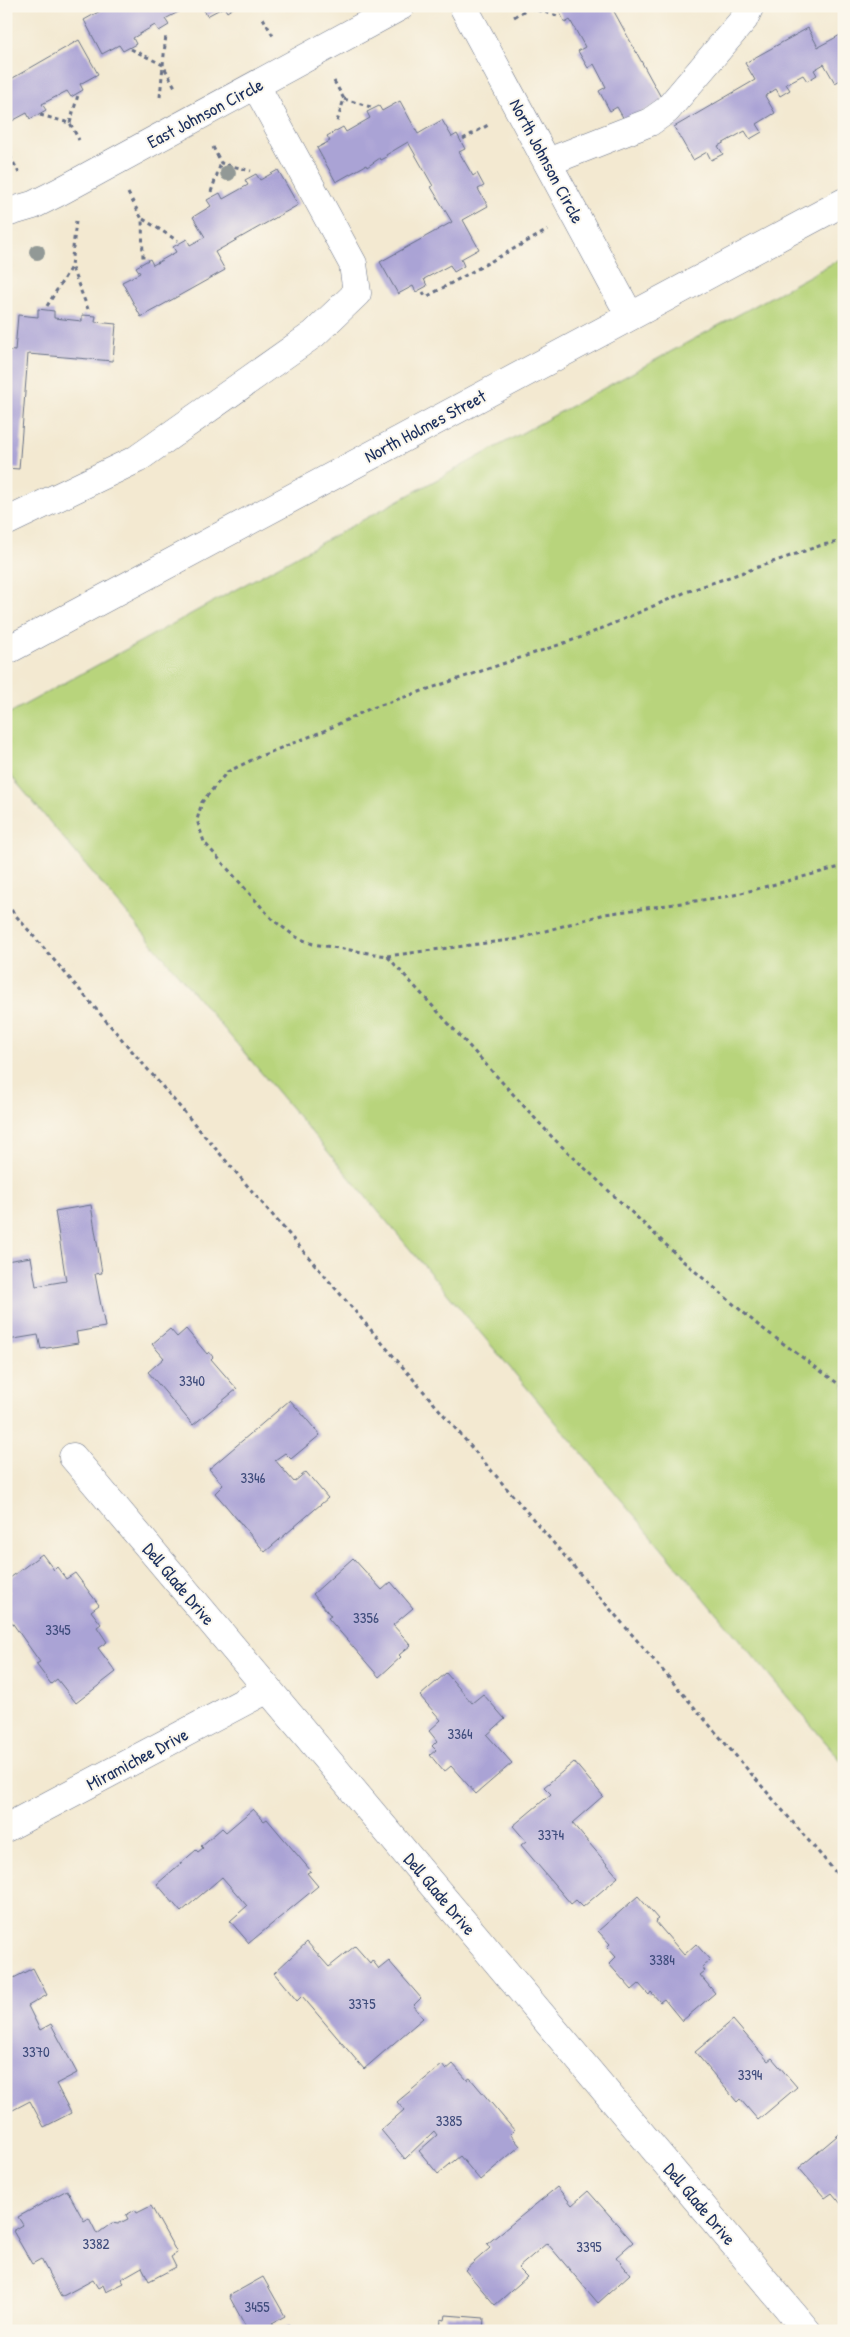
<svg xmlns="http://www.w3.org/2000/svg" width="850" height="2337" font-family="'Patrick Hand',sans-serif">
<rect width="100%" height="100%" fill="#fbf7ec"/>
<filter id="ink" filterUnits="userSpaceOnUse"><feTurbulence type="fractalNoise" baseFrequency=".02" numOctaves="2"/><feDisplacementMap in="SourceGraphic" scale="10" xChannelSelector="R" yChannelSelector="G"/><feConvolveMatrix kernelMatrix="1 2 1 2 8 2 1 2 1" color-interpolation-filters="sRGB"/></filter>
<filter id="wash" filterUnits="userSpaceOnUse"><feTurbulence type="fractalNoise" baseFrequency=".0096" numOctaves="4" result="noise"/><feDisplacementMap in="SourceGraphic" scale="20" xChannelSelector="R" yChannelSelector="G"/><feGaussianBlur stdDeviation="1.12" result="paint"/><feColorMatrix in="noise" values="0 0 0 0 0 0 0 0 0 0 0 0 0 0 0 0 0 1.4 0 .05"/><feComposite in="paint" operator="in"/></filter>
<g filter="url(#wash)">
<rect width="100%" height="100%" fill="#f3e9d1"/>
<path fill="#b8d47b" stroke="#6a826c" d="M844,257V1764L6,770V715Z"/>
<g id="blocks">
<g fill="#aaa3d5">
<path d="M109,6H185L186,8L165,19L169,25L159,31L155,25L133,38L136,44L123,51L119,45L102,54L84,20Z"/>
<path d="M202,6H236L227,12L224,7L207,16Z"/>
<path d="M563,6H611L663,101L625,121L617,107L610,111L599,91L606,87L594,64L588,68L578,51L585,47L570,20L565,23L558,9Z"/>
<path d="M808,28L818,47L844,33V78L835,83L824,64L814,70L817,75L807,81L803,75L786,84L790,90L780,96L776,89L765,96L775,113L757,124L762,132L750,139L745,131L718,146L723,154L711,160L707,152L693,160L674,127L755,80L745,63Z"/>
<path d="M79,40L98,74L80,84L83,90L71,97L67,91L42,104L46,110L30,119L27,113L12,121L6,111V82Z"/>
<path d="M400,101L418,134L442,120L452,137L457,134L465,149L459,152L473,176L477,173L484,186L478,189L488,206L463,220L479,249L461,259L464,266L454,272L450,265L424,279L427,286L416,292L413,286L398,294L380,262L452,222L431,187L433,186L408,142L386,155L387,157L381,160L380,158L367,167L366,165L336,182L317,148L330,141L327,136L343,127L346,132L370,118L367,112L379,106L382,111Z"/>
<path d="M278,170L298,205L215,252L225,270L141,317L122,282L140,273L136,267L150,259L153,265L176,252L173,247L187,239L190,245L205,237L193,217L211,206L207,200L220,193L223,199L248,185L245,180L256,174L260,180Z"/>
<path d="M38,309L54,311V318L82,321V315L96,316L95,322L116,324L113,361L28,354L19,469L6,468V350L15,351L18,315L38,317Z"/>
<path d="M91,1205L102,1273L95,1274L105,1327L76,1332L78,1343L41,1349L38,1335L8,1340L6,1261L31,1257L36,1286L66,1281L55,1211Z"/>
<path d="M170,1329L177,1337L186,1329L207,1354L209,1352L213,1357L211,1359L237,1389L193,1425L148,1372L164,1358L152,1344Z"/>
<path d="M290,1400L320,1435L291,1459L285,1453L275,1460L294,1482L306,1472L328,1498L265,1552L215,1493L223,1485L209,1469Z"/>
<path d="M42,1554L54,1570L57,1567L66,1579L75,1573L99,1605L91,1611L101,1624L97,1627L107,1642L98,1648L116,1672L76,1703L57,1679L51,1684L36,1664L40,1662L6,1614V1595L10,1592L6,1587V1581Z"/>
<path d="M353,1558L382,1590L391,1582L413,1608L393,1625L411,1645L399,1655L401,1657L379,1677L328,1618L331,1616L313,1594Z"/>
<path d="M446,1673L472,1703L483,1694L505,1719L487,1735L512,1763L476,1794L451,1766L444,1772L430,1755L436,1750L432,1746L437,1741L429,1731L441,1720L420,1696Z"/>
<path d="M574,1762L603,1796L572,1823L618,1877L583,1907L576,1900L571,1904L521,1845L526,1841L513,1826L551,1794L544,1787Z"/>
<path d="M253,1809L264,1821L267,1819L311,1871L307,1873L318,1886L249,1943L230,1921L247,1906L222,1877L181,1912L157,1884L196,1850L198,1852L203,1848L201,1846L222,1828L226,1832Z"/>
<path d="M638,1896L658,1919L655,1921L684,1955L696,1944L710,1960L702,1967L705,1971L700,1975L715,1993L682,2021L664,1999L660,2002L651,1992L649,1995L639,1984L632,1990L609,1964L616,1957L607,1947L610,1944L598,1931Z"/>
<path d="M307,1942L329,1967L355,1946L370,1963L372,1960L379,1969L389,1961L421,1998L413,2006L423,2018L364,2069L302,1996L297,2001L274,1973Z"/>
<path d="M33,1968L47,1995L28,2006L40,2030L51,2024L77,2073L56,2084L71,2113L44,2127L30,2101L11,2111L6,2101V1982Z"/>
<path d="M733,2020L768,2061L772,2058L797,2087L758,2120L740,2099L737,2102L695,2052Z"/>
<path d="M453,2064L467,2080L470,2078L514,2130L510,2134L520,2146L480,2180L460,2156L438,2174L419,2151L437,2135L434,2131L405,2159L381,2130L404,2110L397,2102L442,2065L446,2070Z"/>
<path d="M844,2130V2204L842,2205L832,2193L825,2198L799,2168Z"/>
<path d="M557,2187L572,2205L588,2191L633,2242L616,2257L630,2274L598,2303L547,2243L518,2268L527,2277L495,2305L465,2270L490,2248L487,2244Z"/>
<path d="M67,2190L84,2221L89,2218L97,2234L112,2223L118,2224L128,2219L126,2215L135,2210L137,2213L151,2206L177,2253L171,2257L176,2267L149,2281L142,2267L121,2279L124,2283L106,2292L103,2285L98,2288L93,2280L61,2297L41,2259L32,2264L13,2231L23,2225L18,2217Z"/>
<path d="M263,2277L285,2316L272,2323L277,2331H248L229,2296Z"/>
<path d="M446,2315L484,2318L483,2331H440L441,2319L445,2320Z"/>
<path d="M289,2325L293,2331H279Z"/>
</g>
</g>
</g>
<g filter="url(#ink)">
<use href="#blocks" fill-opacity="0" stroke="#677086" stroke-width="1"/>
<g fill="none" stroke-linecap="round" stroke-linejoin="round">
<defs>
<g id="minor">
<path d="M463,6L630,316"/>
<path d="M548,162L650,122L667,110L744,19L750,6"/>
<path d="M6,213L33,205L59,192L401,6"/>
<path d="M6,522L137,459L314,334L357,293L353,264L256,86"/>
<path d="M73,1457L807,2331"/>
<path d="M6,1828L268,1689"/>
</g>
<path id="major" d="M6,651L844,202"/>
</defs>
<use href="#minor" stroke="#677086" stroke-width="29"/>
<use href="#major" stroke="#677086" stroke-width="29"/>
<g stroke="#677086" stroke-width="3" stroke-dasharray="4 4" stroke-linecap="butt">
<path d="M530,8L558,16"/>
<path d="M514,17L530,7"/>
<path d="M263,18L273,36"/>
<path d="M131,49L163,65L176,89"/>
<path d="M334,81L344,99L336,125"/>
<path d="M160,97L166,34"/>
<path d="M344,99L371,107"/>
<path d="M40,115L70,123L79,140"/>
<path d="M70,123L78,95"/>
<path d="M463,139L490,124"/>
<path d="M213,147L221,163L251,171"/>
<path d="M6,149L19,173"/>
<path d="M211,192L221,163"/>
<path d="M128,193L142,219L143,259"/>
<path d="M143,219L178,241"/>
<path d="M76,221L71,266L88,309"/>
<path d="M423,292L426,297L548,230"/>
<path d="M47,306L71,267"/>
<path d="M844,541L822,545L686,592L582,637L369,709L326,730L258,757L227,772L202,802L197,820L204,842L273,920L296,937L313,944L387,956L553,1138L683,1261L758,1325L844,1388"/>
<path d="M6,904L844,1882"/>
<path d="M387,956L517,939L605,914L730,896L844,866"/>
</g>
<use href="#minor" stroke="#fff" stroke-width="28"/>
<use href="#major" stroke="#fff" stroke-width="28"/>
</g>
<g fill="#929996">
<circle cx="228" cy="173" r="8"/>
<circle cx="37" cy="252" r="8"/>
</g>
</g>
<g text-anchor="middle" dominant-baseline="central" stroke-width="4" stroke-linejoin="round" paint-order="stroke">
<g font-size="15" fill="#3f4c7c">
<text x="192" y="1380">3340</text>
<text x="253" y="1477">3346</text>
<text x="366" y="1617">3356</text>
<text x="58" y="1629">3345</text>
<text x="460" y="1733">3364</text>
<text x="551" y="1834">3374</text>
<text x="662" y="1959">3384</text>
<text x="362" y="2003">3375</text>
<text x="36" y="2051">3370</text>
<text x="750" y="2074">3394</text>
<text x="449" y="2120">3385</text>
<text x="96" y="2243">3382</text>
<text x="589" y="2246">3395</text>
<text x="257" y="2306">3455</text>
</g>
<g font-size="18" fill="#1b2f5e" stroke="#fbf7ec">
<text transform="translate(205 113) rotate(-28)">East Johnson Circle</text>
<text transform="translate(547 161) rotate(62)">North Johnson Circle</text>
<text transform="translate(425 426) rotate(-28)">North Holmes Street</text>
<text transform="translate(179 1584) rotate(50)">Dell Glade Drive</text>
<text transform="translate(137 1759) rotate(-28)">Miramichee Drive</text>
<text transform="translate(440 1894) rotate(50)">Dell Glade Drive</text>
<text transform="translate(700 2204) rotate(50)">Dell Glade Drive</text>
</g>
</g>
<rect width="850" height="2337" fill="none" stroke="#fbf7ec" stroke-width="25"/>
</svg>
